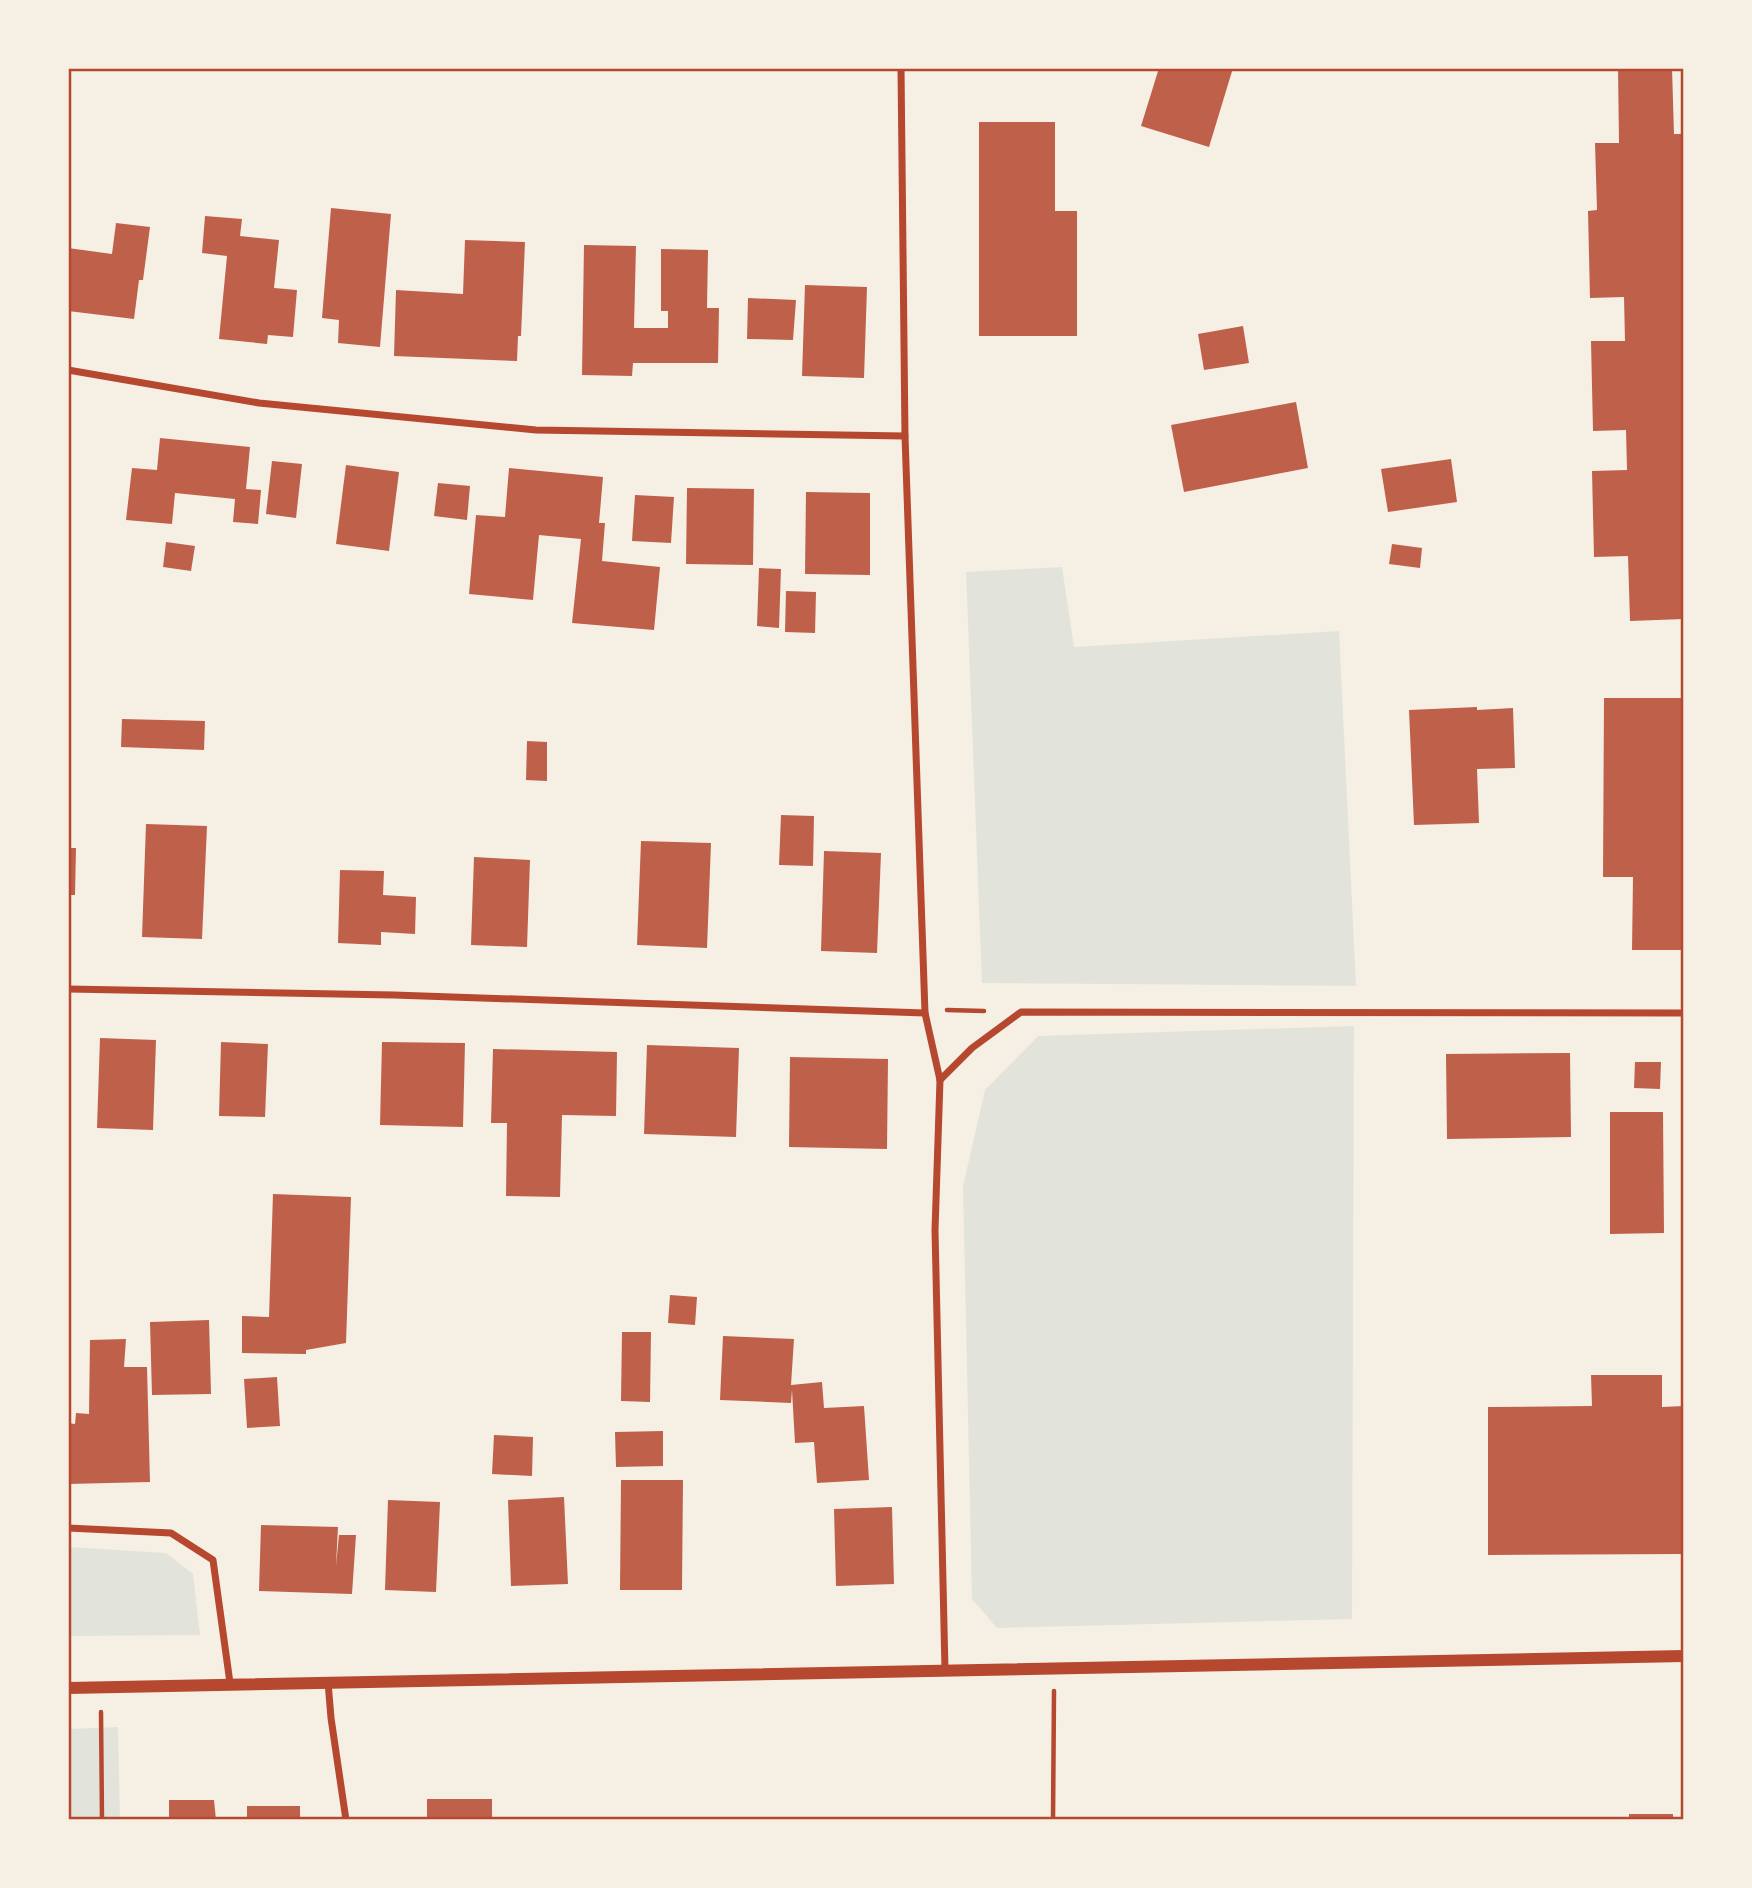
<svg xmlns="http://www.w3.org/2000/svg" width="1752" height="1888" font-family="'PT Sans Narrow',sans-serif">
<rect width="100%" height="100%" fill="#f6efe4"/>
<g fill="#e2e4dc">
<path d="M1062,567L1074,647L1339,631L1356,986L982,983L966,572Z"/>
<path d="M1354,1026L1352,1619L997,1628L972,1599L963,1186L985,1090L1038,1036Z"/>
<path d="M68,1547L166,1553L193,1574L200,1635L68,1636Z"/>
<path d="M118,1727L120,1820H68V1729Z"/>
</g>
<g fill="#bf614a">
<path d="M1159,68H1233L1209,147L1141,126Z"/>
<path d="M1618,68H1672L1674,134H1684V619L1630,621L1628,556L1594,557L1592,471L1627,470L1626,430L1593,431L1591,341H1625L1624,297L1590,298L1588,211L1597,210L1595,143H1619Z"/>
<path d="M979,122H1055V211H1077V336H979Z"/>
<path d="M331,208L391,214L380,347L338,343L339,320L322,318Z"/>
<path d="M205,216L242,219L240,236L279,240L274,288L297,290L293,337L268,335L267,344L219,339L227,256L202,253Z"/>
<path d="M116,223L150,227L143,280H139L134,319L68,311V248L112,254Z"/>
<path d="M465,240L525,242L521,336H518L517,361L394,356L396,290L463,294Z"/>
<path d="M584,245L636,246L634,328H668V311H661V249L708,250L707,308H719L718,363H633L632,376L582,375Z"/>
<path d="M805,285L867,287L864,378L802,376Z"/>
<path d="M748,298L796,300L793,340L747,339Z"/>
<path d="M1243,326L1249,363L1204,370L1198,334Z"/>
<path d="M1296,402L1308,468L1184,492L1171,425Z"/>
<path d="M160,438L250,447L246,489L261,490L258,524L233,522L235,499L175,493L172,524L126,520L132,468L157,470Z"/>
<path d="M1451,459L1457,502L1388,512L1381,469Z"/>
<path d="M272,461L302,464L296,518L266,514Z"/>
<path d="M346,465L399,472L389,551L336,544Z"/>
<path d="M509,468L603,477L599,523H605L602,561L660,567L654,630L572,623L581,539L539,535L533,600L469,594L476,515L505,517Z"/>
<path d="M438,483L470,486L467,520L434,516Z"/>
<path d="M687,488L754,489L753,565L686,564Z"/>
<path d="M806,492L870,493V575L805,574Z"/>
<path d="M635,495L674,497L671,543L632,541Z"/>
<path d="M166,542L195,546L191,571L163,567Z"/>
<path d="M1392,544L1422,548L1420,568L1389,564Z"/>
<path d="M759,568L781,569L779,628L757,626Z"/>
<path d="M786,591L816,592L815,633L785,632Z"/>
<path d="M1604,698H1684V950H1632L1633,877H1603Z"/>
<path d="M1477,707V710L1513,708L1515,768L1477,769L1479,823L1414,825L1409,710Z"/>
<path d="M122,719L205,721L204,750L121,747Z"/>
<path d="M527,741L547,742V781L526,780Z"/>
<path d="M781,815L814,816L813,866L779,865Z"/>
<path d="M146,824L207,826L202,939L142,937Z"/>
<path d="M641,841L711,843L707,948L637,945Z"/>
<path d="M68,848H76L75,895H68Z"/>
<path d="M824,851L881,853L877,953L821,951Z"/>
<path d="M474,857L530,860L527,947L471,945Z"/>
<path d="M340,870L384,871L383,895L416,897L415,934L381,932V945L338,943Z"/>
<path d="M100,1038L156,1040L153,1130L97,1128Z"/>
<path d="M221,1042L268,1044L265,1117L219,1116Z"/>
<path d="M382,1042L465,1043L463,1127L380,1125Z"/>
<path d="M647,1045L739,1048L736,1137L644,1134Z"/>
<path d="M493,1049L617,1052L616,1116L562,1115L560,1197L506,1196L507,1123H491Z"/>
<path d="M1570,1053L1571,1137L1447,1139L1446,1054Z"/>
<path d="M790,1057L888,1059L887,1149L789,1147Z"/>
<path d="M1635,1062H1661L1660,1089L1634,1088Z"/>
<path d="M1610,1112H1663L1664,1233L1610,1234Z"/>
<path d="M273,1194L351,1197L346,1343L306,1350V1354L242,1353V1316L269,1317Z"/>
<path d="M670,1295L697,1297L695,1325L668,1323Z"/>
<path d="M209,1320L211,1394L152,1395L150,1322Z"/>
<path d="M622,1332H651L650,1402L621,1401Z"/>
<path d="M723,1336L794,1339L791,1385L822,1382L824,1408L864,1406L869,1480L817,1483L814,1442L795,1443L792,1390L791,1403L720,1400Z"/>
<path d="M126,1339L124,1367H147L150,1482L68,1484V1423L75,1424L76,1413L89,1414L90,1340Z"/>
<path d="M1591,1375H1662V1407L1684,1406V1554L1488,1555V1407L1592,1406Z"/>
<path d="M277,1377L280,1426L247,1428L244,1379Z"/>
<path d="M663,1431V1466L616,1467L615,1432Z"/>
<path d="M494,1435L533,1437L532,1476L492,1474Z"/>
<path d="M621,1480H683L682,1590H620Z"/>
<path d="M564,1497L568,1584L511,1586L508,1500Z"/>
<path d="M388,1500L440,1502L436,1592L385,1590Z"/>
<path d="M892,1507L894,1584L836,1586L834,1509Z"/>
<path d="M261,1525L338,1527L336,1566L339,1535H356L352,1594L259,1591Z"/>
<rect x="427" y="1799" width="65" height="21"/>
<path d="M169,1800H214L216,1820H169Z"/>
<rect x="247" y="1806" width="53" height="14"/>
<rect x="1629" y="1814" width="44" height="6"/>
</g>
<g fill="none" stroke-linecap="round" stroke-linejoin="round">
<g stroke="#b5482f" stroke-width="4.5">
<path d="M947,1010L984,1011"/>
<path d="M101,1712L102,1820"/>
<path d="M1053,1820L1054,1691"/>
</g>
<g stroke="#b5482f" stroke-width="7">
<path d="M901,68L905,436L925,1013L940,1080L935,1230L945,1670"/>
<path d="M68,370L259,403L536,430L905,436"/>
<path d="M68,989L394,995L925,1013"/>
<path d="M940,1080L972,1048L1021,1012L1684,1013"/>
<path d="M68,1528L171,1533L213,1560L230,1683"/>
<path d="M328,1682L331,1718L346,1820"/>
</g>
<path stroke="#b5482f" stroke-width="12" d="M68,1688L1684,1656"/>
</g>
<rect width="1752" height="1888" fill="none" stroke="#f6efe4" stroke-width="140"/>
<rect x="70" y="70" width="1612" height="1748" fill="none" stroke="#b5482f" stroke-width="2.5"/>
</svg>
